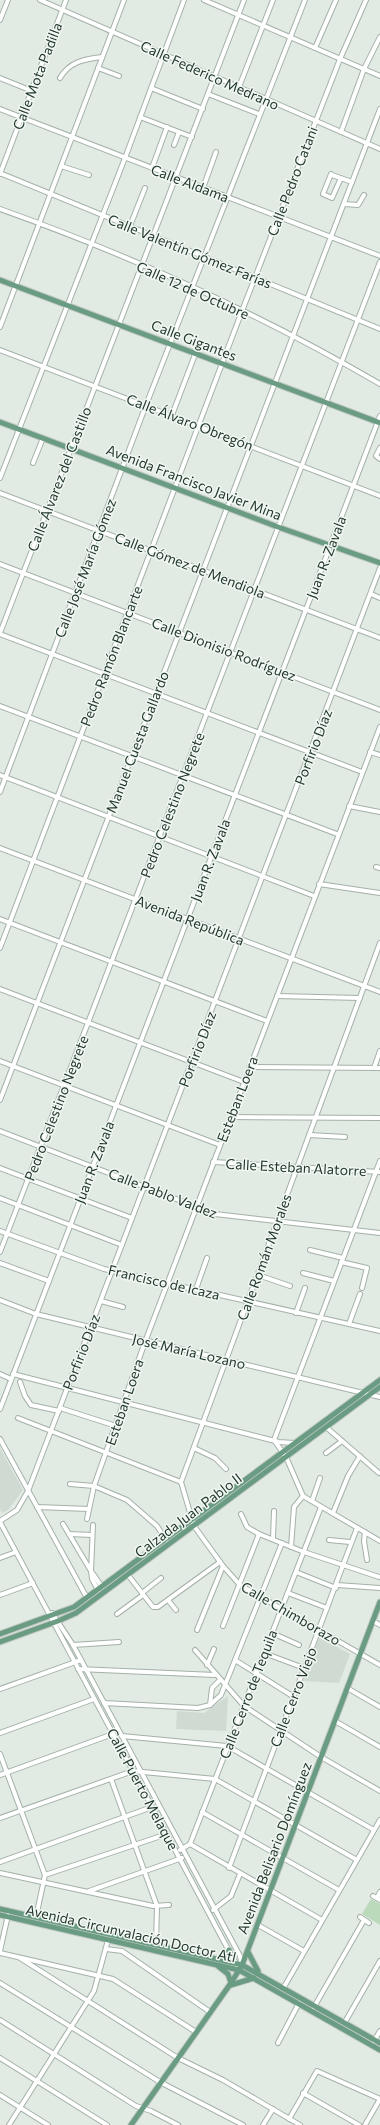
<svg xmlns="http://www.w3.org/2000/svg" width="380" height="2125" font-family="Commissioner,sans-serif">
<rect width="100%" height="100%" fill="#e1eae3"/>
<g fill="#cfdad2">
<path d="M0,1448L23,1490L8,1510L2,1513L0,1509Z"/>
<path d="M319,1638L350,1654L339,1683L303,1681Z"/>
<path d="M228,1696L226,1731L176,1729L177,1711L204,1713Z"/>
</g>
<path fill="#bbdabb" d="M371,1899L380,1904V1925L362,1914Z"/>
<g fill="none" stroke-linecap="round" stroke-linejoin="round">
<defs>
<g id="minor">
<path d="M40,0L380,149"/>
<path d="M204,0L380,76"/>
<path d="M0,20L8,0"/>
<path d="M315,48L336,0"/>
<path d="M98,68L119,76"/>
<path d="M0,78L32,91"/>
<path d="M60,78C69,62 84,59 102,57"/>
<path d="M239,87L273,0"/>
<path d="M151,88L203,109"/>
<path d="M208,94L259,114"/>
<path d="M0,109L380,256"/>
<path d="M140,117L192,137"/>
<path d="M341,132L364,69L380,37"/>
<path d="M174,145L179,132"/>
<path d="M61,166L89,175"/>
<path d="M152,168L167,127"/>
<path d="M0,173L380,329"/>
<path d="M0,174L66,0"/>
<path d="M341,178L332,198L323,194L331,174L332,175L352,182"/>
<path d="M203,188L216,152"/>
<path d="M344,204L358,205L364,195"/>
<path d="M0,209C129,255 262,315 380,384"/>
<path d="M130,226L145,188"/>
<path d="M0,327L124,0"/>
<path d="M0,350L380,496"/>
<path d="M172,415L196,352"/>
<path d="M380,448L376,456L380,459"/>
<path d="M33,463L43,438"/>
<path d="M0,478L125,158L184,0"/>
<path d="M0,493L380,638"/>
<path d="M0,564L380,710"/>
<path d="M371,594L380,598"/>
<path d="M0,633L244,0"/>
<path d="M0,634L362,772"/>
<path d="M0,706L337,834"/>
<path d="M370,752L380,755"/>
<path d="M0,775L314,896"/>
<path d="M0,792L146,405L305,0"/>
<path d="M349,806L380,812"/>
<path d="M0,848L380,992"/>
<path d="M376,867L380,868"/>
<path d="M319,884L380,893"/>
<path d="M0,919L267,1021"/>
<path d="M0,948L242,311L340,59L366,0"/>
<path d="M0,989L244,1082"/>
<path d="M277,996L360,998"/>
<path d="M0,1061L220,1145"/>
<path d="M249,1067L380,1068"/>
<path d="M374,1068L380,1051"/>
<path d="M0,1100L380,109"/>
<path d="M231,1117L380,1118"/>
<path d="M0,1131L215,1214L380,1233"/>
<path d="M309,1135L345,1137"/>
<path d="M213,1162L380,1172"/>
<path d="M0,1168L132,1218"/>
<path d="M0,1198L122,1245"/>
<path d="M0,1231L104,1269L380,1331"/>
<path d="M310,1250L343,1258"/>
<path d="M0,1252L380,262"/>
<path d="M341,1262L367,1268L362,1288"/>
<path d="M0,1263L49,1281"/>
<path d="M303,1273L334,1281"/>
<path d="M258,1275L290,1286"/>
<path d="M196,1289L207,1258"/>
<path d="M0,1300L36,1314L380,1397"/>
<path d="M101,1301L123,1307"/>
<path d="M296,1313L305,1288"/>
<path d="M349,1324L360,1294"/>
<path d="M0,1374L11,1379"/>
<path d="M13,1374L279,1442L294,1443"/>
<path d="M20,1382L25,1396L31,1405L59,1411"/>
<path d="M60,1408L116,1426"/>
<path d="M0,1409L380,416"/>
<path d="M18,1418L181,1482"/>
<path d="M326,1427L379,1473"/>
<path d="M0,1439L87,1598"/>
<path d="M274,1440L380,1161"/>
<path d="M274,1440L286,1457L303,1496L380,1541"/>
<path d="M194,1448L215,1458L226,1469"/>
<path d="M326,1453L342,1441"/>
<path d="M181,1482L380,943"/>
<path d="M181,1482L194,1526L223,1566L240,1585L380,1665"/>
<path d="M70,1484L94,1486L127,1500L157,1526L166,1540"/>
<path d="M312,1501L320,1478"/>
<path d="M37,1507L89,1509"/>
<path d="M333,1513L348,1476L360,1456"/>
<path d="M241,1514L247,1527L259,1534L304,1552L379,1577"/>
<path d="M87,1519L94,1486L145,1342L380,727"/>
<path d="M0,1521L17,1510L28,1491L380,568"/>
<path d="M0,1522L237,1966"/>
<path d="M63,1524L91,1571L102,1587"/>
<path d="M93,1525L91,1571L92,1579L98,1590"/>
<path d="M365,1532L364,1541L367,1560"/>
<path d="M69,1534L92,1535"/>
<path d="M273,1539L274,1511"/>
<path d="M329,1540L350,1542"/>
<path d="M291,1547L294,1507L303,1496"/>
<path d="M0,1558L16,1552"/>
<path d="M296,1572L336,1588"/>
<path d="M128,1575L153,1607H158L220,1562"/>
<path d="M337,1585L380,1588"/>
<path d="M142,1593L161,1578"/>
<path d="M288,1593L327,1608"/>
<path d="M0,1595L33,1583"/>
<path d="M168,1600L176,1610"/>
<path d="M52,1613L73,1645L240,1956L242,1965"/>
<path d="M117,1614L143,1595"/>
<path d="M373,1621L380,1625"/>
<path d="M223,1626L259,1534"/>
<path d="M197,1630L223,1566"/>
<path d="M272,1633L299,1645"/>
<path d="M73,1645L119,1642"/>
<path d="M195,1650L244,1706L321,1757L380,1791"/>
<path d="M264,1653L304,1668"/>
<path d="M235,1660L294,1697"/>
<path d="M207,1665L214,1649"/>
<path d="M78,1669L215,1675"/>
<path d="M347,1688L380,1707"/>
<path d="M0,1689L81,1660"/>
<path d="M104,1703L198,1708L210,1705L221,1695L282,1543"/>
<path d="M210,1705L212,1688L220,1680"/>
<path d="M335,1721L380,1747"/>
<path d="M0,1733L94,1699"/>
<path d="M122,1736L227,1746L374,1830"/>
<path d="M0,1754L45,1875L36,1917"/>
<path d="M0,1775L113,1734"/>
<path d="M111,1779L157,1906L156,1944"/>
<path d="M202,1812L339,1890"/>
<path d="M0,1818L133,1771L215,1779L357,1860"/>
<path d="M190,1844L322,1920"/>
<path d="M180,1850L190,1844L321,1507"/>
<path d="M0,1862L152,1807"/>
<path d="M229,1868L357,1528"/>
<path d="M0,1873L153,1906L169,1905"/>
<path d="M45,1875L167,1834"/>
<path d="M89,1891L182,1858"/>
<path d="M373,1896L380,1900"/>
<path d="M377,1898L380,1892"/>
<path d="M213,1910L231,1896L240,1874"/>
<path d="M360,1917L369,1923"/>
<path d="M258,1925L304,1951"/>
<path d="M106,1949L122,1951L210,2012"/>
<path d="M0,1951L8,1915"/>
<path d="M0,1953L113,1979L196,2032"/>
<path d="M20,1958L178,2058L223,2080L300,2125"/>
<path d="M0,1983L160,2082L243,2125"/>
<path d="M284,1987L380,1820"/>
<path d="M314,2007L364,1920"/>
<path d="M0,2020L136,2106L151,2111L178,2125"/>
<path d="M345,2022L380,1961"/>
<path d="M374,2041L380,2031"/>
<path d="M278,2043L299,2003"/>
<path d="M0,2058L107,2125"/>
<path d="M303,2093L359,2125"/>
<path d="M0,2095L48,2125"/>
<path d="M289,2119L317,2071L380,2099"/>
<path d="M9,2125L94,1991L108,1940"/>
<path d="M263,2125L273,2109"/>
<path d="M365,2125L380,2099"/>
</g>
<g id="major">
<path d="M0,280L380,423"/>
<path d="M0,422L278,527L380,563"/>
<path d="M0,1634L74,1607L380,1380"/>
<path d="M0,1642L58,1621L76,1613L380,1387"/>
<path d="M0,1909L242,1965L380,2043"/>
<path d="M0,1915L239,1970L380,2050"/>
<path d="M248,1952L258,1971"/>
<path d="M224,1960L229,1950"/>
<path d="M218,1966L228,1974L231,1983"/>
<path d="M231,1985L254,1978"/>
<path d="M131,2125L231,1983L242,1965L380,1602"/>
</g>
</defs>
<use href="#minor" stroke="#a4b1a9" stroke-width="6"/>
<use href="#major" stroke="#c1c8c4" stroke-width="7"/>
<use href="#minor" stroke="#fff" stroke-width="4"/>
<use href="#major" stroke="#699c82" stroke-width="5"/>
</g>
<g text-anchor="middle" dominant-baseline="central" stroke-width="3" stroke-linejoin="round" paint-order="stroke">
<g font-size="14" fill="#23392d" stroke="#f1f7f2">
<text transform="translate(210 75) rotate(24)">Calle Federico Medrano</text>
<text transform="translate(37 76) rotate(-69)">Calle Mota Padilla</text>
<text transform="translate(292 181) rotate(-69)">Calle Pedro Catani</text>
<text transform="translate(190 183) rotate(21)">Calle Aldama</text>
<text transform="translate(190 251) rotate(22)">Calle Valentín Gómez Farías</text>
<text transform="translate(193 290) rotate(24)">Calle 12 de Octubre</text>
<text transform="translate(194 340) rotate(21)">Calle Gigantes</text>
<text transform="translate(190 422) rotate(21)">Calle Álvaro Obregón</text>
<text transform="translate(59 479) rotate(-69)">Calle Álvarez del Castillo</text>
<text transform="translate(194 482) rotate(21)">Avenida Francisco Javier Mina</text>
<text transform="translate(326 557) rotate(-69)">Juan R. Zavala</text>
<text transform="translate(190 565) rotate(21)">Calle Gómez de Mendiola</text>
<text transform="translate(85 568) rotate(-69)">Calle José María Gómez</text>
<text transform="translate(224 649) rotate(21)">Calle Dionisio Rodríguez</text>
<text transform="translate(111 656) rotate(-69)">Pedro Ramón Blancarte</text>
<text transform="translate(137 742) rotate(-69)">Manuel Cuesta Gallardo</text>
<text transform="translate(313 747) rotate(-69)">Porfirio Díaz</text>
<text transform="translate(172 805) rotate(-69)">Pedro Celestino Negrete</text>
<text transform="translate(210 860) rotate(-69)">Juan R. Zavala</text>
<text transform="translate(190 920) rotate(21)">Avenida República</text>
<text transform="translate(197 1049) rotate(-69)">Porfirio Díaz</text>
<text transform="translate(237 1099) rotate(-69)">Esteban Loera</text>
<text transform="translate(56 1108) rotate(-69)">Pedro Celestino Negrete</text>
<text transform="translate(94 1162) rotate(-69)">Juan R. Zavala</text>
<text transform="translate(296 1167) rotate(3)">Calle Esteban Alatorre</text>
<text transform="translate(163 1193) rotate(21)">Calle Pablo Valdez</text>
<text transform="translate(264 1257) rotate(-70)">Calle Román Morales</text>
<text transform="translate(164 1282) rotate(13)">Francisco de Icaza</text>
<text transform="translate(189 1351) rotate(13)">José María Lozano</text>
<text transform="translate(81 1352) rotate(-69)">Porfirio Díaz</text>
<text transform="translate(124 1402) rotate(-71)">Esteban Loera</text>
<text transform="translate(188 1515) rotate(-37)">Calzada Juan Pablo II</text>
<text transform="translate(291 1613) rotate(30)">Calle Chimborazo</text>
<text transform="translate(248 1694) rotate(-69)">Calle Cerro de Tequila</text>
<text transform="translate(293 1697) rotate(-69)">Calle Cerro Viejo</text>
<text transform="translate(143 1789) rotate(62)">Calle Puerto Melaque</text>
<text transform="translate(274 1848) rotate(-69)">Avenida Belisario Domínguez</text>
<text transform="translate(131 1933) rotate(13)">Avenida Circunvalación Doctor Atl</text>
</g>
</g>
</svg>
